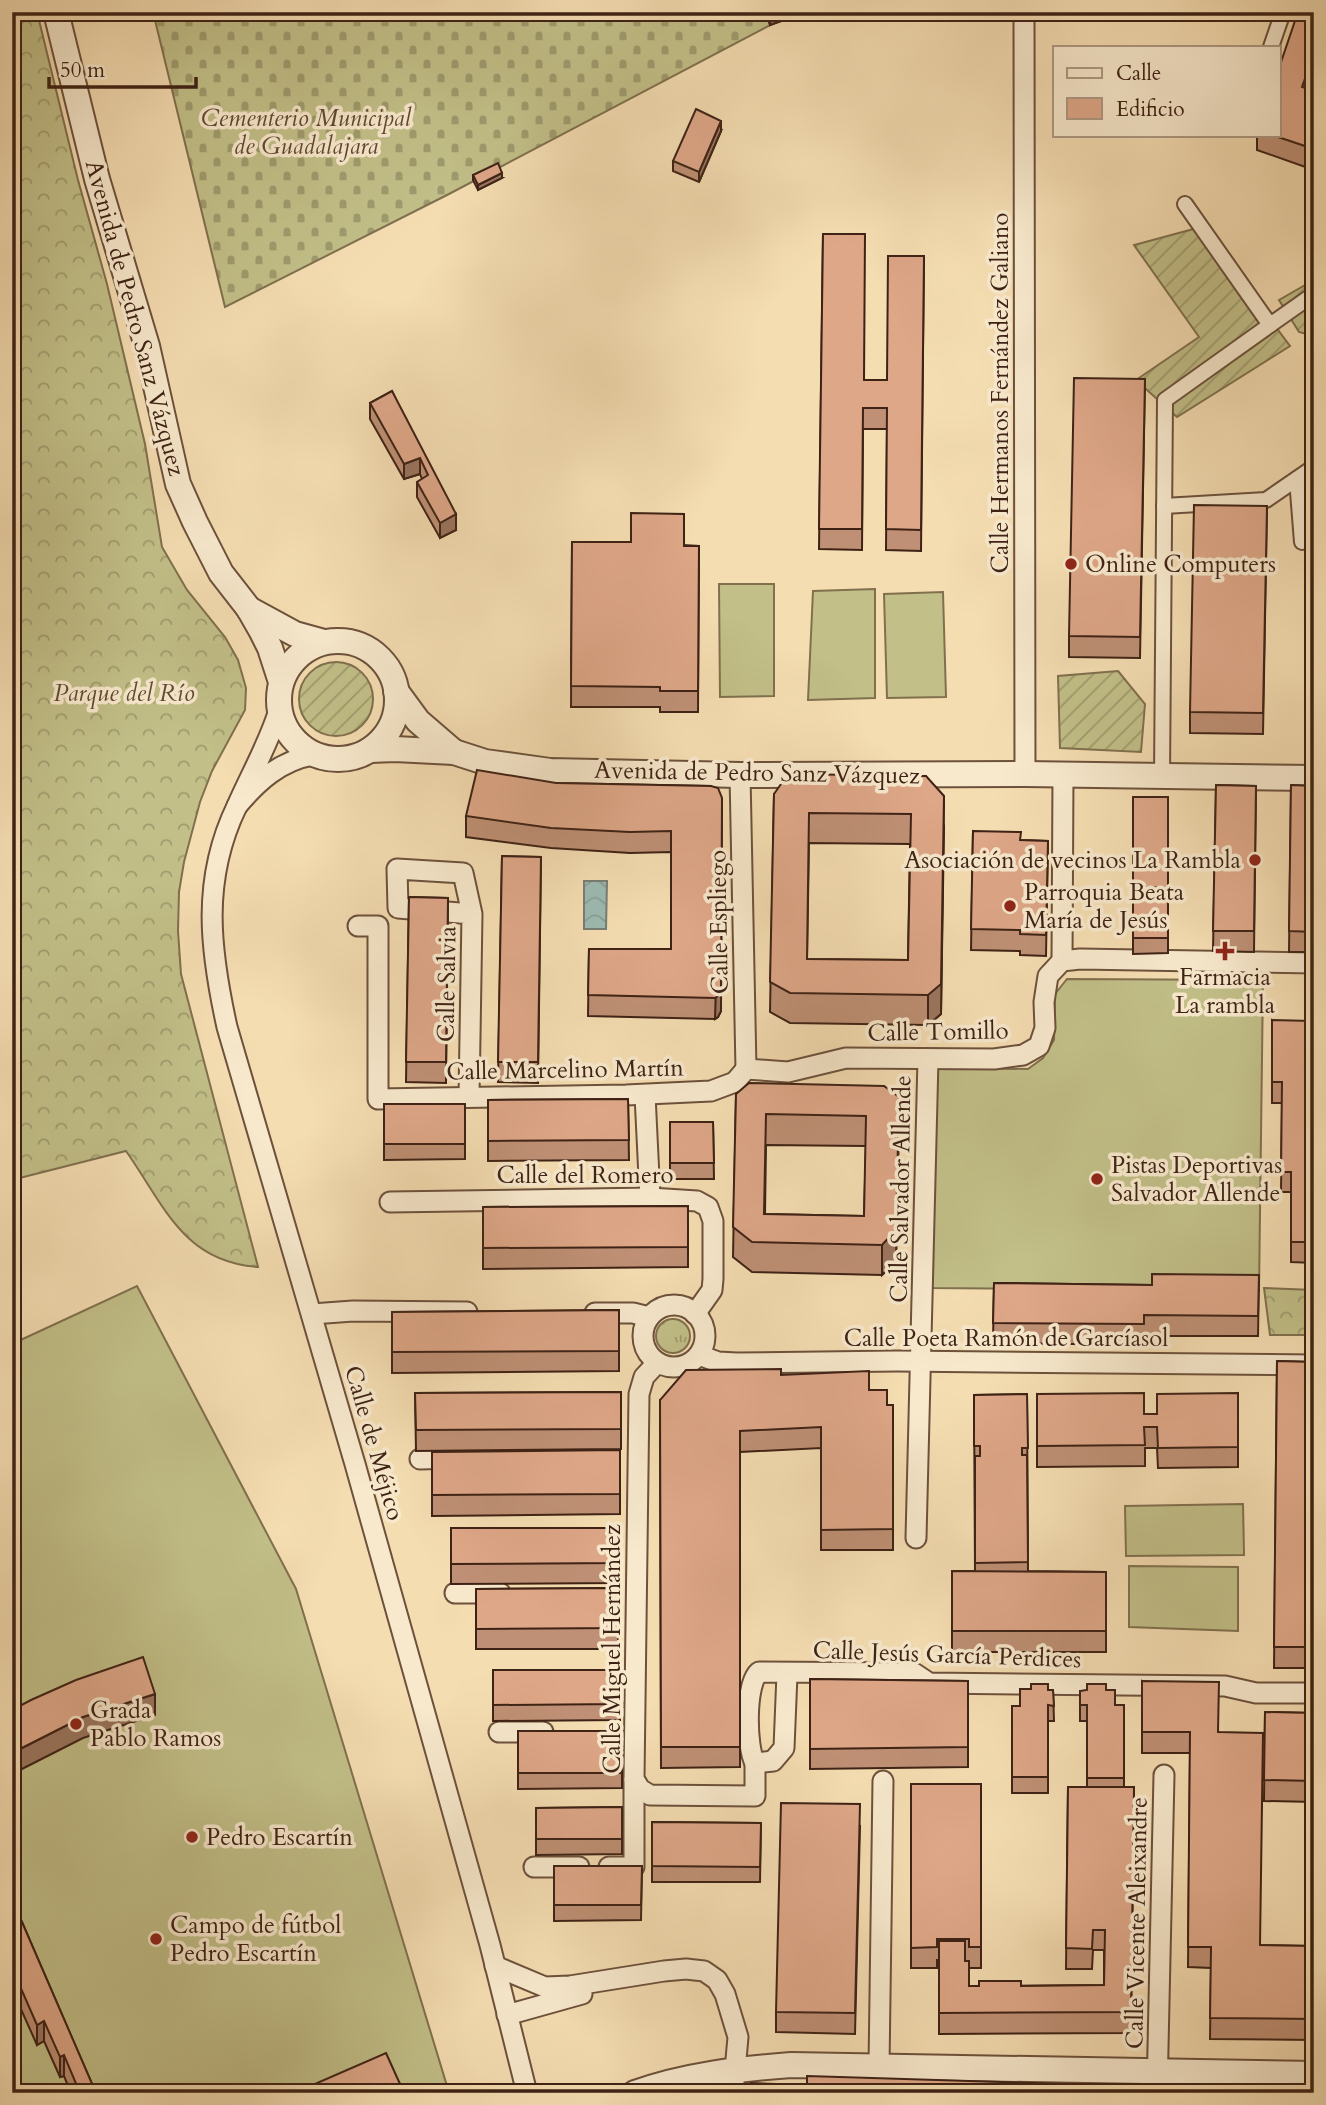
<svg xmlns="http://www.w3.org/2000/svg" width="1326" height="2105" font-family="Cardo,serif">
<defs>
<pattern id="grass-tufts" width="24" height="20" patternUnits="userSpaceOnUse" patternTransform="scale(1.75)"><rect width="24" height="20" fill="#c2bf88"/><path d="M3 7l-1-3M5 7V3M7 7l1-3M15 17l-1-3M17 17v-4M19 17l1-3" fill="none" stroke="#9f9b6e"/></pattern>
<pattern id="forest-crowns" width="20" height="18" patternUnits="userSpaceOnUse" patternTransform="scale(1.75)"><rect width="20" height="18" fill="#c2bf88"/><path d="M2 6a3 3 0 1 1 6 0M12 15a3 3 0 1 1 6 0" fill="none" stroke="#9f9b6e"/></pattern>
<pattern id="cemetery-stones" width="16" height="16" patternUnits="userSpaceOnUse" patternTransform="scale(1.75)"><rect width="16" height="16" fill="#c2bf88"/><path d="M2 7V4a2 2 0 0 1 4 0v3zM10 15v-3a2 2 0 0 1 4 0v3z" fill="#9f9b6e"/></pattern>
<pattern id="garden-furrows" width="10" height="10" patternUnits="userSpaceOnUse" patternTransform="scale(1.75)"><rect width="10" height="10" fill="#c2bf88"/><path d="M-1 1l2-2M0 10L10 0M9 11l2-2" fill="none" stroke="#9f9b6e"/></pattern>
<pattern id="water-waves" width="16" height="10" patternUnits="userSpaceOnUse" patternTransform="scale(1.75)"><rect width="16" height="10" fill="#9dbbb3"/><path d="M0 5q4-4 8 0t8 0" fill="none" stroke="#88a099"/></pattern>
</defs>
<rect width="100%" height="100%" fill="#f5ddb2"/>
<filter id="stains"><feTurbulence type="fractalNoise" baseFrequency=".00286" numOctaves="4"/><feColorMatrix values="0 0 0 0 .2 0 0 0 0 .09 0 0 0 0 .02 0 0 0 .5 -.17"/></filter>
<radialGradient id="worn" r=".72"><stop offset=".6" stop-color="#630" stop-opacity="0"/><stop offset="1" stop-color="#630" stop-opacity=".3"/></radialGradient>
<circle fill="url(#grass-tufts)" stroke="#80704e" stroke-width="2" cx="673" cy="1336" r="17"/>
<g fill="url(#forest-crowns)" stroke="#80704e" stroke-width="2">
<path d="M12,12H37L78,180L107,284L145,444L162,547L187,590L225,637L238,660L246,688L245,710L212,771L200,802L184,862L179,892L178,931L181,974L258,1267C183,1262 164,1205 126,1151L12,1180Z"/>
<path d="M1264,1288L1314,1290V1335H1270Z"/>
</g>
<path fill="url(#cemetery-stones)" stroke="#80704e" stroke-width="2" d="M153,12H795L449,194L225,307Z"/>
<g fill="url(#garden-furrows)" stroke="#80704e" stroke-width="2">
<path d="M1201,227L1290,346L1177,417L1136,380L1199,337L1134,245Z"/>
<path d="M1314,280V336L1299,332L1279,300Z"/>
<circle cx="336" cy="699" r="37"/>
<path d="M1118,671L1145,704L1141,752L1060,748L1058,676Z"/>
</g>
<g fill="#c2bf88" stroke="#80704e" stroke-width="2">
<path d="M719,584H774V696L720,697Z"/>
<path d="M875,589V698L808,700L813,591Z"/>
<path d="M943,592L946,697L887,698L884,594Z"/>
<path d="M1067,979L1263,980L1259,1291L931,1288L934,1068L1028,1069L1043,1058L1054,1040L1055,994Z"/>
<path d="M137,1286L296,1589L447,2086L429,2093H12V1344Z"/>
<path d="M1243,1504L1244,1555L1126,1556L1125,1506Z"/>
<path d="M1129,1566L1238,1567V1631L1129,1627Z"/>
</g>
<path fill="url(#water-waves)" stroke="#777e74" stroke-width="2" d="M584,881H607L606,929H584Z"/>
<g fill="none" stroke-linecap="round" stroke-linejoin="round">
<defs>
<g id="pedestrian">
<path d="M1271,47L1283,12"/>
<path d="M1185,204L1270,325L1314,294"/>
<path d="M1297,479L1302,542"/>
<path d="M1164,506L1266,500L1314,467"/>
<path d="M1162,776L1165,400L1270,325"/>
</g>
<g id="minor">
<path d="M1024,12L1025,774"/>
<path d="M279,710C269,743 251,774 237,806C258,781 280,761 313,755"/>
<path d="M740,775L746,1069"/>
<path d="M237,806C201,880 210,950 227,1027L355,1464L490,1945L527,2093"/>
<path d="M358,926H378V1099L626,1095L711,1091L735,1082L746,1069"/>
<path d="M1062,961L1063,775"/>
<path d="M746,1069L788,1072L846,1058L994,1059L1023,1055L1039,1046L1045,1028L1044,1002L1048,976L1062,961L1080,959L1314,963"/>
<path d="M645,1095L650,1198"/>
<path d="M469,1097L472,914L398,908L397,869L463,873L472,914"/>
<path d="M390,1202L650,1198L697,1201L708,1207L713,1221V1279L712,1290L695,1314"/>
<circle cx="674" cy="1336" r="31"/>
<path d="M595,1313H633L649,1317"/>
<path d="M312,1314L353,1311L467,1312"/>
<path d="M699,1355L718,1362L737,1363L897,1361L1314,1365"/>
<path d="M657,1363L644,1377L639,1394L634,1779L640,1789L650,1795L755,1796V1763"/>
<path d="M420,1459L457,1458"/>
<path d="M916,1538L928,1059"/>
<path d="M455,1593H500"/>
<path d="M787,1674L784,1748L773,1761L755,1763C746,1747 745,1684 759,1672L914,1673L929,1683L1225,1686L1256,1693H1314"/>
<path d="M499,1732H543"/>
<path d="M534,1867H579"/>
<path d="M609,1867H634V1779"/>
<path d="M495,1966L545,1987L570,1986L664,1971L686,1969L704,1971L717,1980L725,1994L738,2037L733,2093"/>
<path d="M507,2015L582,1994"/>
<path d="M879,2067L883,1781"/>
<path d="M1157,2093L1164,1775"/>
</g>
<g id="tertiary">
<path d="M56,12L97,179L147,346L178,484L195,522L221,573L249,609L261,630L270,648L281,682"/>
<path d="M249,609L295,634L324,642"/>
<circle cx="338" cy="700" r="59"/>
<path d="M396,691L418,721L454,752"/>
<path d="M370,750L395,749L454,752L485,762L550,771L740,775L1025,774L1314,778"/>
<path d="M635,2093C685,2075 738,2069 791,2065L1314,2074"/>
</g>
</defs>
<use href="#pedestrian" stroke="#6c513c" stroke-width="18"/>
<use href="#minor" stroke="#6c513c" stroke-width="23"/>
<use href="#tertiary" stroke="#6c513c" stroke-width="28"/>
<use href="#pedestrian" stroke="#f8e9cd" stroke-width="14"/>
<use href="#minor" stroke="#f8e9cd" stroke-width="19"/>
<use href="#tertiary" stroke="#f8e9cd" stroke-width="24"/>
</g>
<g fill="#bf9075" stroke="#3e2215" stroke-width="2" fill-rule="evenodd">
<path d="M767,12H784V20L770,25L767,17Z"/>
<path d="M1314,12V87L1310,85L1309,89L1314,91V170L1257,150V135H1279Z"/>
<path d="M721,131L699,182L673,171V161Z"/>
<path d="M473,175L502,178L478,190L473,180Z"/>
<path d="M823,234L864,380H887L924,256L921,551L886,550L887,429H863L862,550L819,549Z"/>
<path d="M1145,379L1140,658L1069,657V636Z"/>
<path d="M392,391L456,530L440,538L417,497V482L422,479L420,474L404,479L370,419V403Z"/>
<path d="M1267,506L1263,734L1190,733V712Z"/>
<path d="M572,542H631L699,546L698,712H660V707H571Z"/>
<path d="M926,776L944,826L941,1014L928,1025L790,1023L770,1012L774,794ZM809,843L910,844L908,960L807,959Z"/>
<path d="M556,783L711,786L721,1011L718,1017L715,1019L588,1016L589,949H671V852L630,853L551,848L466,837V816Z"/>
<path d="M1216,785L1256,786L1254,952L1213,951Z"/>
<path d="M1291,785L1314,786V952H1289Z"/>
<path d="M1133,797H1168V953L1133,954Z"/>
<path d="M973,831L1021,840L1048,841L1046,956L1020,955V951L971,950Z"/>
<path d="M502,856L541,857L538,1083L498,1082Z"/>
<path d="M409,897L448,898L446,1083L406,1082Z"/>
<path d="M1272,1020L1314,1038V1263L1291,1262V1192H1281L1282,1103H1272Z"/>
<path d="M884,1086L899,1128L896,1261L882,1275L752,1272L733,1257L736,1094ZM766,1145L866,1146L864,1216L765,1214Z"/>
<path d="M628,1099L629,1160L488,1161V1100Z"/>
<path d="M384,1104H465V1159L384,1160Z"/>
<path d="M670,1122H713L714,1179H670Z"/>
<path d="M688,1206V1267L483,1269V1207Z"/>
<path d="M1259,1275L1258,1336H1144V1345L993,1343L994,1283L1152,1285Z"/>
<path d="M619,1310V1371L392,1373V1312Z"/>
<path d="M1277,1361L1314,1362V1668H1274Z"/>
<path d="M781,1375L869,1390L887,1405H893V1550H821V1448L740,1452V1767L661,1768L660,1400Z"/>
<path d="M621,1392V1449L416,1451L415,1393Z"/>
<path d="M1238,1393V1467L1158,1468L1157,1448H1145V1466L1037,1467V1394L1144,1414H1157Z"/>
<path d="M1027,1394L1028,1571L1106,1572V1652H952V1571H975L974,1395Z"/>
<path d="M620,1450V1514L432,1516V1452Z"/>
<path d="M451,1528H619V1583L451,1584Z"/>
<path d="M618,1588V1649H476V1589Z"/>
<path d="M493,1670H619L620,1720L493,1721Z"/>
<path d="M810,1679L968,1681V1767L810,1769Z"/>
<path d="M1142,1681L1219,1732L1260,1945L1314,1946V2040L1210,2039L1211,1968L1188,1967L1190,1753H1142Z"/>
<path d="M1048,1690H1053L1054,1721H1048V1793H1012V1706H1020Z"/>
<path d="M1106,1690L1115,1705H1124V1787H1134L1131,2033L939,2034V1960H937V1968H911V1784H981V1968H969V1986L1104,1985V1950H1093L1092,1969H1066L1068,1787H1087V1721H1080V1691Z"/>
<path d="M1265,1712L1314,1713V1802L1264,1801Z"/>
<path d="M518,1731H622V1788L518,1789Z"/>
<path d="M622,1807V1854L536,1855V1808Z"/>
<path d="M652,1822L761,1823L760,1882H652Z"/>
<path d="M860,1825L855,2034L776,2032V2012Z"/>
<path d="M554,1866H642L641,1920L554,1921Z"/>
<path d="M12,1899L96,2093H71L64,2076L60,2077L44,2041L37,2045L12,1989Z"/>
</g>
<g fill="#9b755f" stroke="#3e2215" stroke-width="2">
<path d="M777,12H784V20L770,25V15Z"/>
<path d="M1310,65V85L1302,107V87Z"/>
<path d="M721,121V131L699,182V172Z"/>
<path d="M502,173V178L478,190V185Z"/>
<path d="M420,458V474L404,479V464Z"/>
<path d="M456,514V530L440,538V523Z"/>
<path d="M944,796L941,1014L928,1025V995Z"/>
<path d="M722,798L721,1011L718,1017L715,1019Z"/>
<path d="M899,1097L896,1261L882,1275V1245Z"/>
<path d="M155,1694V1715L83,1738L12,1774V1753L83,1717Z"/>
<path d="M44,2021V2041L37,2045V2025Z"/>
<path d="M64,2055V2076L60,2077V2057Z"/>
<path d="M400,2084V2093H379Z"/>
</g>
<g fill="#dea788" stroke="#3e2215" stroke-width="2" fill-rule="evenodd">
<path d="M1298,12H1314V66L1310,65L1302,87L1314,91V149L1272,135H1279V68Z"/>
<path d="M696,109L721,121L699,172L673,161Z"/>
<path d="M498,163L502,173L478,185L473,175Z"/>
<path d="M823,234H865L864,380H887L888,256H924L921,530L886,529L887,408H863L862,529H819Z"/>
<path d="M1074,378L1145,379L1140,637L1069,636Z"/>
<path d="M392,391L456,514L440,523L417,482L428,475L420,458L404,464L370,403Z"/>
<path d="M1194,505L1267,506L1263,713L1190,712Z"/>
<path d="M631,513L684,514V546H699L698,691H660V687L571,686L572,542H631Z"/>
<path d="M477,770L556,783L711,786L718,788L722,798L721,990L718,996L715,998L588,995L589,949H671V831L630,832L551,828L466,816Z"/>
<path d="M788,774L926,776L944,796L941,984L928,995L790,993L770,982L774,794ZM809,813L911,814L908,960L807,959Z"/>
<path d="M1216,785L1256,786L1254,931H1213Z"/>
<path d="M1291,785L1314,786V932L1289,931Z"/>
<path d="M1133,797H1168V888L1133,887Z"/>
<path d="M973,831L1021,832L1020,840L1048,841L1046,935L1020,934V930L971,929Z"/>
<path d="M502,856L541,857L538,1062H498Z"/>
<path d="M1133,887L1168,888V938H1133Z"/>
<path d="M409,897L448,898L446,1062H406Z"/>
<path d="M1272,1020L1312,1021L1314,1038V1242H1291V1172H1281L1282,1082H1272Z"/>
<path d="M749,1083L884,1086L899,1097L896,1230L882,1245L752,1242L733,1227L736,1094ZM766,1114L866,1116L864,1216L764,1214Z"/>
<path d="M628,1099L629,1140L488,1141V1100Z"/>
<rect x="384" y="1104" width="81" height="40"/>
<path d="M670,1122H713L714,1163H670Z"/>
<path d="M688,1206V1247L483,1248V1207Z"/>
<path d="M1152,1274L1259,1275L1258,1316L1144,1315V1324L993,1323L994,1283L1152,1285Z"/>
<path d="M619,1310V1351L392,1352V1312Z"/>
<path d="M1277,1361L1314,1362V1647H1274Z"/>
<path d="M781,1369V1375L869,1371V1390H887V1405H893V1529L821,1530V1427L740,1431V1747H661L660,1400L686,1370Z"/>
<path d="M621,1392V1429L416,1430L415,1393Z"/>
<path d="M1144,1393V1414H1157V1394L1238,1393V1447L1158,1448L1157,1427H1144L1145,1445L1037,1446V1394Z"/>
<path d="M1027,1394L1028,1448H1022V1455H1027L1028,1562L975,1563V1456H980V1446H974V1395Z"/>
<path d="M620,1450V1494L432,1495V1452Z"/>
<path d="M451,1528H619V1563L451,1564Z"/>
<path d="M952,1571L1106,1572V1631H952Z"/>
<path d="M618,1588V1628L476,1629V1589Z"/>
<path d="M143,1657L155,1694L83,1717L12,1753V1710L31,1700L76,1680Z"/>
<path d="M493,1670H619L620,1704L493,1705Z"/>
<path d="M810,1679L968,1681V1747L810,1749Z"/>
<path d="M1142,1681L1219,1682L1218,1732L1263,1733L1260,1945L1314,1946V2019L1210,2018L1211,1947H1188L1190,1732H1142Z"/>
<path d="M1031,1684H1048V1690H1053L1054,1706L1048,1705V1777H1012V1706H1020V1689H1031Z"/>
<path d="M1087,1684H1106V1690H1115V1705H1124V1778H1087V1705H1080V1691L1087,1690Z"/>
<path d="M1265,1712L1314,1713V1781L1264,1780Z"/>
<rect x="518" y="1731" width="104" height="42"/>
<path d="M911,1784H981V1947H969V1939H937V1947L911,1948Z"/>
<path d="M1068,1787H1134L1131,2012L939,2013V1941H965V1961H969V1986H979V1981H1021V1986L1104,1985L1105,1930H1093L1092,1949L1066,1948Z"/>
<path d="M781,1803L860,1804L855,2013L776,2012Z"/>
<path d="M622,1807V1839H536V1808Z"/>
<path d="M652,1822L761,1823L760,1867L652,1866Z"/>
<path d="M554,1866H642L641,1905H554Z"/>
<path d="M12,1899L96,2093H80L64,2055L60,2057L44,2021L37,2025L12,1968Z"/>
<path d="M386,2053L400,2084L379,2093H303L301,2090Z"/>
<path d="M807,2076L1127,2086V2093H751V2083L807,2085Z"/>
<path d="M1187,2091L1274,2093H1187Z"/>
</g>
<g fill="#8f2418" stroke="#f8e9cd" stroke-width="2.5">
<circle cx="1071" cy="564" r="7"/>
<circle cx="1255" cy="860" r="7"/>
<circle cx="1010" cy="906" r="7"/>
<path d="M1221.5 940.5h7v7h7v7h-7v7h-7v-7h-7v-7h7z"/>
<circle cx="1097" cy="1179" r="7"/>
<circle cx="76" cy="1724" r="7"/>
<circle cx="192" cy="1837" r="7"/>
<circle cx="156" cy="1939" r="7"/>
</g>
<g text-anchor="middle" dominant-baseline="central" stroke-width="7" stroke-linejoin="round" paint-order="stroke">
<g font-size="24" font-style="italic" fill="#5f4932" stroke="#f8e9cd">
<text x="306" y="118">Cementerio Municipal<tspan x="306" dy="28">de Guadalajara</tspan></text>
<text x="124" y="693">Parque del Río</text>
</g>
<g font-size="24" fill="#3e2215" stroke="#f8e9cd">
<text transform="translate(135 318) rotate(75)">Avenida de Pedro Sanz Vázquez</text>
<text transform="translate(1000 393) rotate(-90)">Calle Hermanos Fernández Galiano</text>
<text transform="translate(757 773) rotate(1)">Avenida de Pedro Sanz Vázquez</text>
<text transform="translate(719 922) rotate(-91)">Calle Espliego</text>
<text transform="translate(447 984) rotate(-89)">Calle Salvia</text>
<text transform="translate(938 1032) rotate(-1)">Calle Tomillo</text>
<text transform="translate(565 1070) rotate(-1)">Calle Marcelino Martín</text>
<text x="585" y="1175">Calle del Romero</text>
<text transform="translate(901 1189) rotate(-89)">Calle Salvador Allende</text>
<text x="1006" y="1338">Calle Poeta Ramón de Garcíasol</text>
<text transform="translate(374 1443) rotate(74)">Calle de Méjico</text>
<text transform="translate(612 1649) rotate(-90)">Calle Miguel Hernández</text>
<text transform="translate(947 1655) rotate(2)">Calle Jesús García Perdices</text>
<text transform="translate(1137 1923) rotate(-89)">Calle Vicente Aleixandre</text>
</g>
<g font-size="24" fill="#3e2215" stroke="#f8e9cd" text-anchor="start">
<text x="1085" y="564">Online Computers</text>
<text x="1241" y="860" text-anchor="end">Asociación de vecinos La Rambla</text>
<text x="1024" y="892">Parroquia Beata<tspan x="1024" dy="28">María de Jesús</tspan></text>
<text x="1225" y="977" text-anchor="middle">Farmacia<tspan x="1225" dy="28">La rambla</tspan></text>
<text x="1111" y="1165">Pistas Deportivas<tspan x="1111" dy="28">Salvador Allende</tspan></text>
<text x="90" y="1710">Grada<tspan x="90" dy="28">Pablo Ramos</tspan></text>
<text x="206" y="1837">Pedro Escartín</text>
<text x="170" y="1925">Campo de fútbol<tspan x="170" dy="28">Pedro Escartín</tspan></text>
</g>
</g>
<rect width="1326" height="2105" fill="none" stroke="#f5ddb2" stroke-width="42"/>
<rect x="14" y="14" width="1298" height="2077" fill="none" stroke="#3e2215" stroke-width="3.5"/>
<rect x="21" y="21" width="1284" height="2063" fill="none" stroke="#3e2215" stroke-width="2"/>
<rect x="1053" y="46" width="228" height="91" fill="#f8e9cd" stroke="#ae9983" stroke-width="2"/>
<rect x="1067" y="68" width="35" height="10" fill="#f8e9cd" stroke="#ae9983" stroke-width="2"/>
<text x="1116" y="80" font-size="21" fill="#3e2215">Calle</text>
<rect x="1067" y="98" width="35" height="21" fill="#dea788" stroke="#ae9983" stroke-width="2"/>
<text x="1116" y="116" font-size="21" fill="#3e2215">Edificio</text>
<path d="M49 77v10h147v-10" fill="none" stroke="#3e2215" stroke-width="3.5"/>
<text x="60" y="77" font-size="21" fill="#3e2215" stroke="#f8e9cd" stroke-width="5" paint-order="stroke">50 m</text>
<rect width="100%" height="100%" filter="url(#stains)"/>
<rect width="100%" height="100%" fill="url(#worn)"/>
</svg>
